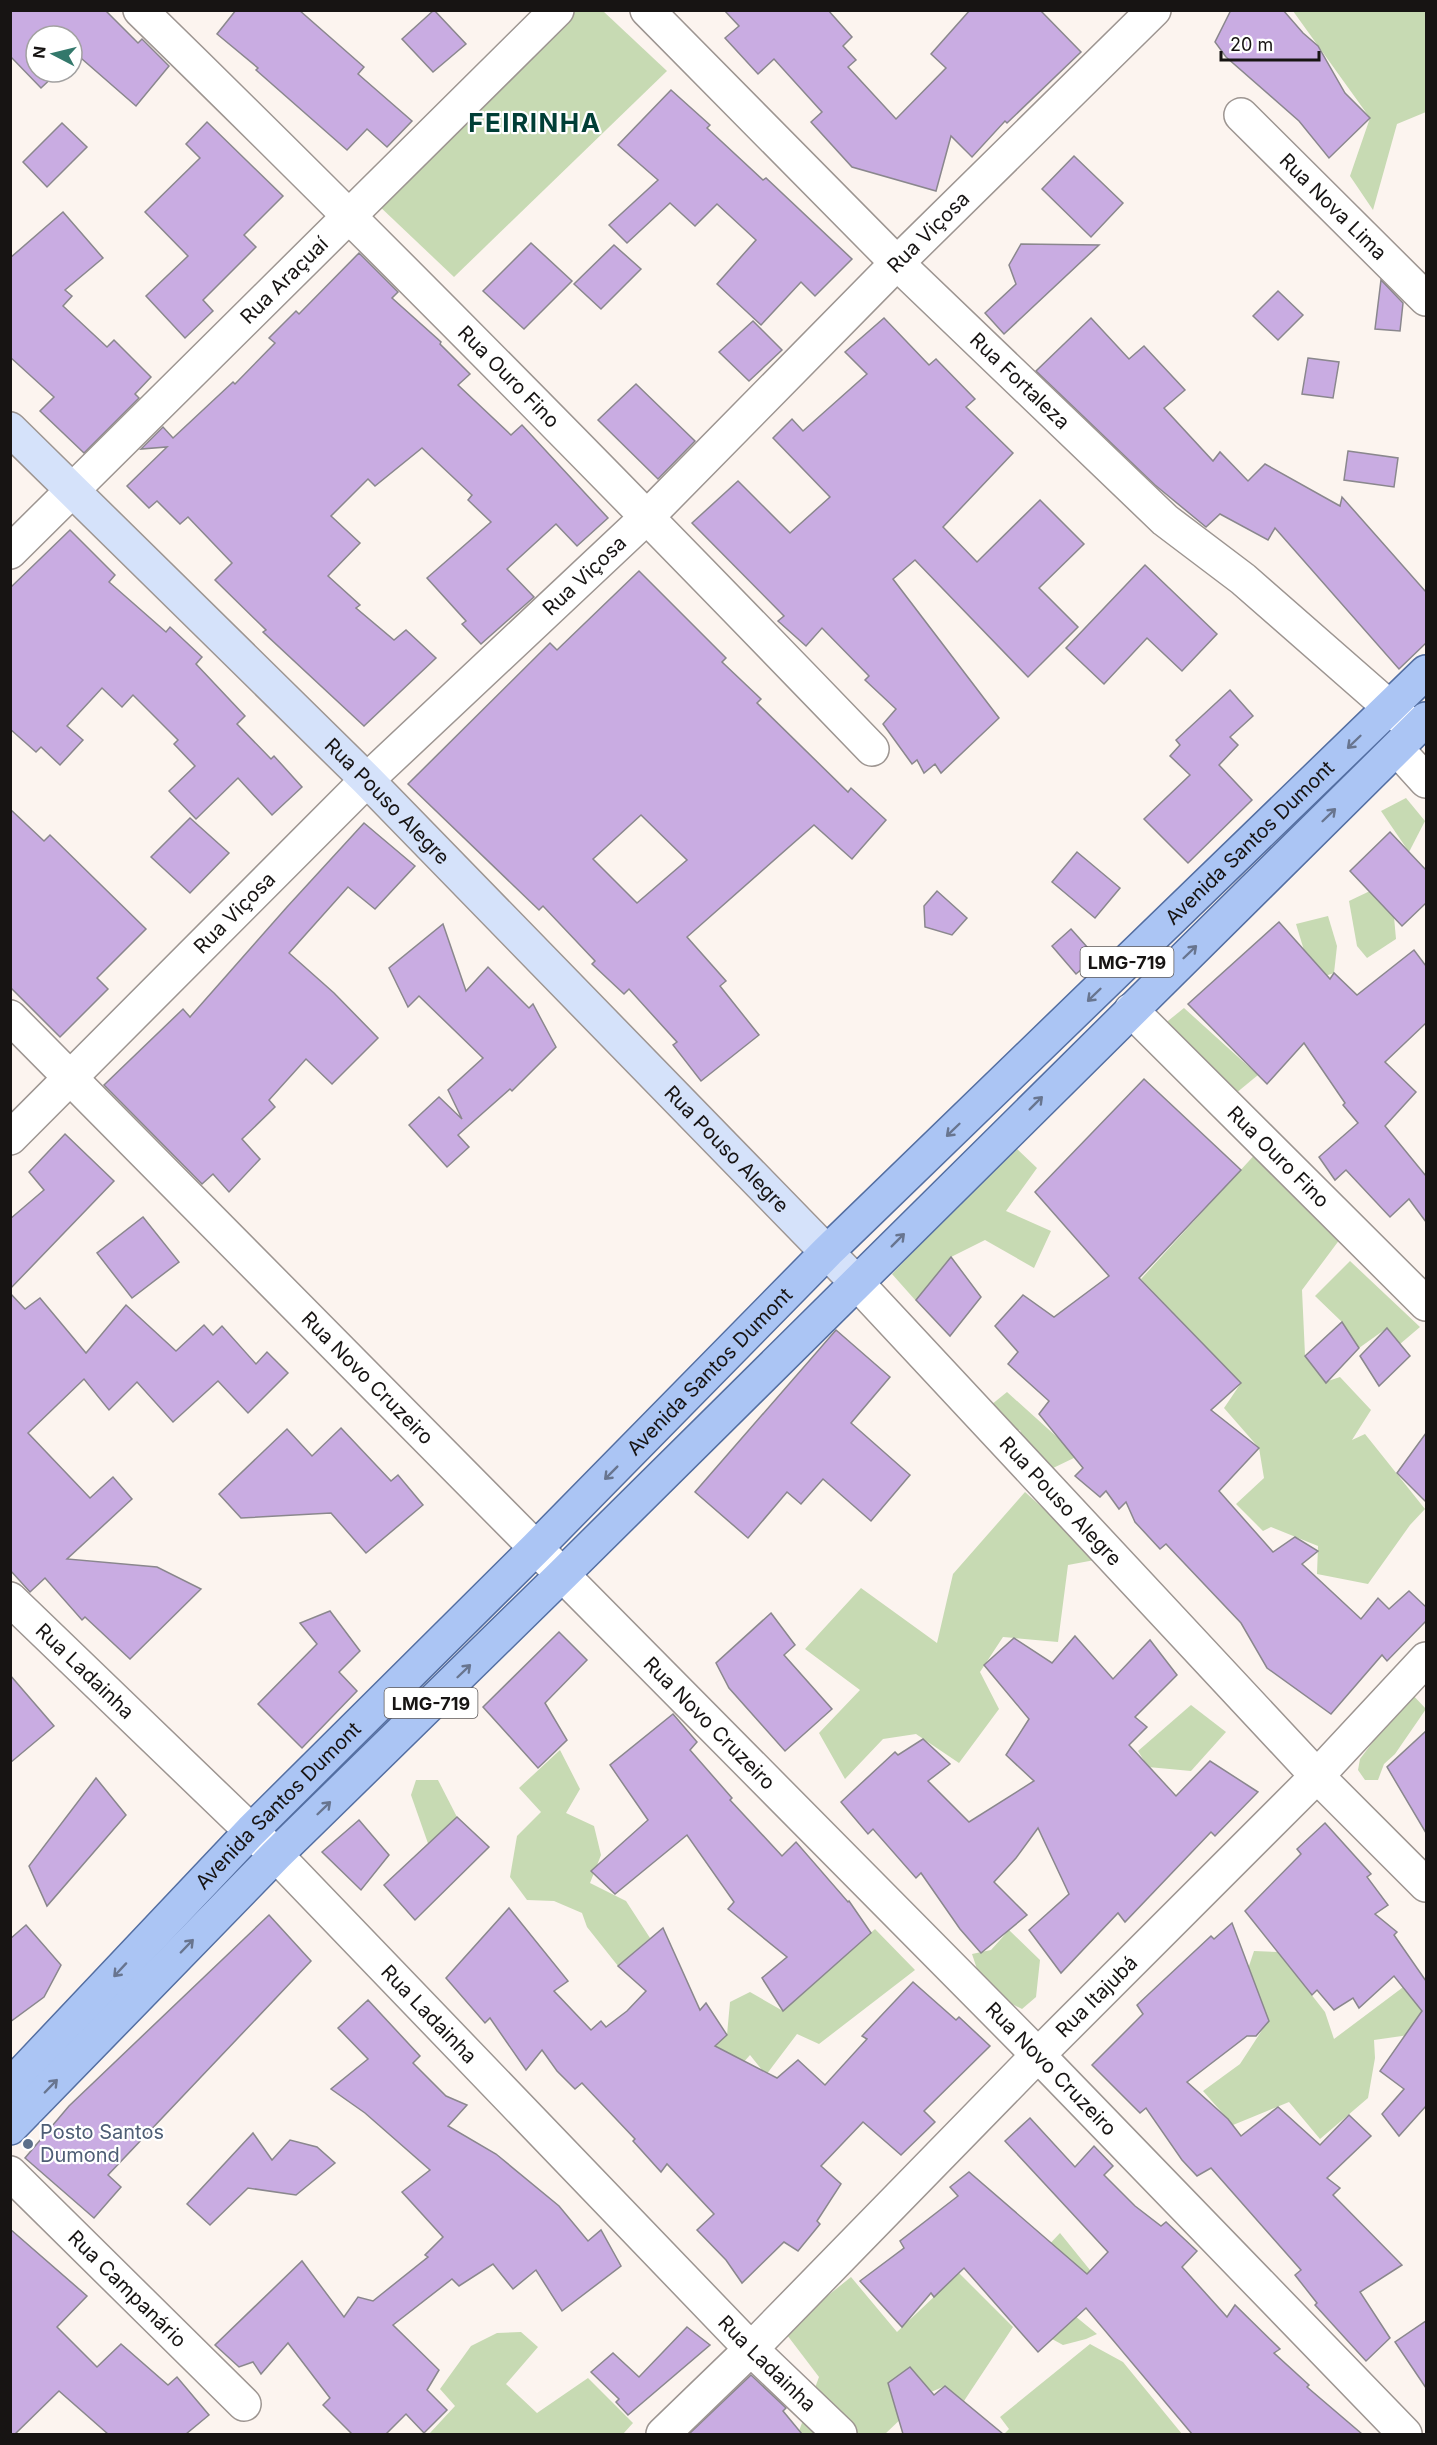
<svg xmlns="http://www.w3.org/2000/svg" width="1437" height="2445" font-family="Inter,sans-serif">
<rect width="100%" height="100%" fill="#fcf4ef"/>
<g fill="#c7dab3">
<path d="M574,11H603L667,71L454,277L376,203Z"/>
<path d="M1293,11H1426V112L1397,124L1373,210L1350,176L1370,118Z"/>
<path d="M1406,798L1425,821L1409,852L1381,811Z"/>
<path d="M1370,891L1394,917L1396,939L1367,958L1357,946L1349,901Z"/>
<path d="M1328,916L1337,946L1334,973L1313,980L1296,924Z"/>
<path d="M1184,1008L1258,1075L1224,1103L1163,1025Z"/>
<path d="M1014,1146L1037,1168L1006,1211L1051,1231L1034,1268L985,1240L951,1257L916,1301L892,1274Z"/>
<path d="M1259,1150L1343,1235L1302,1290L1305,1355L1325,1382L1340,1377L1371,1410L1352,1440L1365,1434L1425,1509L1410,1525L1368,1584L1317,1574L1318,1546L1271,1527L1263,1531L1236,1504L1264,1478L1259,1448L1224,1408L1241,1383L1141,1279Z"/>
<path d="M1350,1261L1420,1327L1400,1344L1387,1328L1359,1348L1342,1322L1315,1296Z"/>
<path d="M1007,1392L1078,1456L1049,1470L1025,1446L1020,1430L1004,1429L991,1405Z"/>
<path d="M1025,1492L1100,1559L1068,1565L1058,1642L1003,1637L980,1672L999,1709L959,1763L916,1734L883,1739L845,1779L819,1733L860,1690L805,1649L861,1588L937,1643L953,1574Z"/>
<path d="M1410,1692L1426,1709L1395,1754L1384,1764L1378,1780H1365L1358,1770L1360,1759Z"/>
<path d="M1191,1705L1226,1732L1191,1771L1148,1767L1138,1751Z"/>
<path d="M560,1750L580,1789L566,1813L594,1826L601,1855L590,1883L626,1901L650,1938L618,1966L587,1927L582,1913L554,1901L527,1900L510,1877L517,1836L541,1812L519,1788Z"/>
<path d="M416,1780H438L457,1817L431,1852L411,1795Z"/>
<path d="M875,1929L915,1970L819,2044L797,2034L766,2075L750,2055L711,2099L690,2068L727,2035L730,2002L750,1992L783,2011Z"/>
<path d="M1009,1930L1040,1960L1036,1997L1022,2009L984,1990L972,1954L991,1950Z"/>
<path d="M1254,1951L1278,1952L1325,2012L1334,2039L1418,1976L1423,2033L1374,2040L1375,2058L1368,2098L1320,2139L1289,2102L1233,2125L1203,2091L1240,2064L1268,2021L1248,1969Z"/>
<path d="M1060,2233L1094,2275L1064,2307L1097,2334L1086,2339L1063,2345L1041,2333L1030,2265Z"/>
<path d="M959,2273L1013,2327L964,2401L945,2386L931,2392L910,2367L890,2389L894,2404L906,2414L885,2434H803L799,2431L819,2377L784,2331L851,2277L897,2332Z"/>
<path d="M521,2332L538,2347L506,2384L537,2413L588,2378L633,2423L623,2434H429L455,2406L440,2389L471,2346L497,2333Z"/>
<path d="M1090,2344L1123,2362L1182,2434H1004L1009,2429L1000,2417Z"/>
</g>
<g fill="#c9ace2" stroke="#8a878d" stroke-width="1.5" fill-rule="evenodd">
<path d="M10,10H105L138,43L142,39L169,66L136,106L82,59L78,63L72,59V36H36V72H58L41,88L10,56Z"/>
<path d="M236,10H299L364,67L358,74L412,121L387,147L367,129L347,150L256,70L258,68L217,34Z"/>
<path d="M434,10L466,44L433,72L402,39Z"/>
<path d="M724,10H828L852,37L843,46L856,60L848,67L896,119L946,68L931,54L970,10H1040L1081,52L1007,123L1005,121L972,157L951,136L936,191L852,167L811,122L822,112L774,59L758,74L725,38L739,26Z"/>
<path d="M1231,10H1283L1303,33L1318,46L1345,93L1370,118L1329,158L1299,121L1226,57L1215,42Z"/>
<path d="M671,90L710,125L707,128L763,180L766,178L852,259L815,296L801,282L761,325L717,284L756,240L717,204L695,226L670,203L627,243L609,225L658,180L618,145Z"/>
<path d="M207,122L283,196L244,235L256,247L203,300L213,311L185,338L146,296L188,256L145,212L200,158L186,144Z"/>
<path d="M62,123L87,147L47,187L23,162Z"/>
<path d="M1074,156L1123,203L1091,237L1042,189Z"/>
<path d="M63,212L103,258L65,290L72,296L63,306L107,347L114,340L151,377L135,394L139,398L84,453L40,411L54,397L10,357V258Z"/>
<path d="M531,243L572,281L524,329L483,291Z"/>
<path d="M1021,244L1099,245L1004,334L985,313L1016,284L1009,265Z"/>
<path d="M614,245L641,269L601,309L574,284Z"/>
<path d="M359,253L398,292L392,298L441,342L440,344L470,374L458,385L511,435L522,425L608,518L577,546L556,524L507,569L534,597L481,644L462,624L466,621L427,578L491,522L468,500L472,495L422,448L375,486L368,479L331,516L360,543L328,576L360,605L356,608L394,640L406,630L436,658L364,726L263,632L266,630L215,580L232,563L188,517L180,524L157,501L149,508L127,486L167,447L141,449L163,427L173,438L233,382L235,384L275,343L269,338L296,311L299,314Z"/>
<path d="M1381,280L1403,303L1400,331L1375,329Z"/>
<path d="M1278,291L1303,315L1278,340L1253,316Z"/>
<path d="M884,318L929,365L936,359L975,399L966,407L1013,453L943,527L977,562L1040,500L1084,544L1039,588L1078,627L1028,677L915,560L893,579L999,718L941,773L935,764L924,773L917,760L912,764L883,724L896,709L865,680L869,676L822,628L806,646L778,621L784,616L692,523L738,481L790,533L830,497L773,438L792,419L803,431L867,374L845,352Z"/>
<path d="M1091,318L1129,359L1144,346L1185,390L1164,408L1213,461L1220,452L1248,481L1265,464L1340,506L1342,497L1426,592V643L1399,669L1275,528L1268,540L1220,514L1206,527L1155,485L1036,371Z"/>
<path d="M753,321L782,350L749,381L719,352Z"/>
<path d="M1308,358L1339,362L1333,398L1302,394Z"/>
<path d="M636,384L695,441L658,479L598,420Z"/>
<path d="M1348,451L1398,458L1394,487L1344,480Z"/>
<path d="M70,530L115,575L109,582L166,632L170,627L202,657L196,664L245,716L237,724L271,759L274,756L302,787L272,815L238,778L196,819L169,791L195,766L174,744L178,740L133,695L122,707L102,688L67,726L83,740L60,765L41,747L36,752L10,729V588Z"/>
<path d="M1145,565L1217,634L1182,671L1147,638L1104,684L1066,648Z"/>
<path d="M639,571L726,658L722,662L761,699L757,703L848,792L851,788L886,820L852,859L814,825L687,937L726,981L720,986L759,1035L701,1081L673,1045L677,1042L629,989L624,994L592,964L595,961L543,906L539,910L408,784L550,643L557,650ZM641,815L687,860L637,903L593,859Z"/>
<path d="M1230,690L1253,716L1230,737L1238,745L1219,765L1252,800L1188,863L1144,819L1190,775L1170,756L1180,745L1176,740Z"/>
<path d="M10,809L44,841L50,835L146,929L97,978L108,989L60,1037L10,987Z"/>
<path d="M190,818L229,853L190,893L151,857Z"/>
<path d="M364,823L415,866L375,909L348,887L289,953L334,993L378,1038L332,1084L306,1059L269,1100L275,1107L242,1139L260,1159L229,1192L213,1174L202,1184L104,1085L183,1009L190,1017L287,907Z"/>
<path d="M1390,832L1426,870V903L1402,926L1350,871Z"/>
<path d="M1077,852L1120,888L1095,918L1052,882Z"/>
<path d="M937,891L967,918L952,935L925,927L924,906Z"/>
<path d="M1279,922L1330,979L1334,973L1357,995L1414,950L1426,966V1023L1385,1062L1416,1092L1385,1126L1426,1176V1222L1409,1199L1390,1217L1346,1170L1335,1180L1319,1157L1358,1123L1343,1105L1345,1103L1304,1043L1267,1084L1188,1004Z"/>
<path d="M443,924L466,991L488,967L529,1008L533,1004L556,1047L512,1091L510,1089L458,1135L469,1147L447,1167L409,1125L439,1097L462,1119L448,1090L483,1058L419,996L408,1007L389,968Z"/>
<path d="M1071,929L1096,957L1076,974L1052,946Z"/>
<path d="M1144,1079L1241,1170L1139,1278L1241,1383L1211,1410L1259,1448L1219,1491L1273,1552L1295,1537L1318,1551L1302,1564L1361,1619L1378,1598L1389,1609L1409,1591L1426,1607V1621L1387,1661L1382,1655L1331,1714L1267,1668L1241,1623L1166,1544L1160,1549L1135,1522L1126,1502L1119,1509L1106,1491L1100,1497L1075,1476L1083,1468L1039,1414L1049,1401L1008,1364L1018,1352L995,1326L1023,1295L1054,1317L1109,1276L1035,1192Z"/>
<path d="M65,1134L114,1181L10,1289V1219L44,1190L29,1172Z"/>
<path d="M143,1217L179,1262L132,1298L97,1253Z"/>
<path d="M951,1257L981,1297L950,1336L916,1300Z"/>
<path d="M10,1293L25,1309L40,1298L86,1353L126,1305L176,1351L204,1325L213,1335L222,1326L256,1364L267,1352L288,1373L248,1413L218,1381L173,1422L137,1382L109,1410L84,1379L28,1433L90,1498L113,1477L132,1499L67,1559L157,1567L201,1589L130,1659L85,1617L82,1620L45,1578L30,1592L10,1570Z"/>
<path d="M1342,1322L1359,1348L1326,1383L1305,1356Z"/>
<path d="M1387,1328L1410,1356L1379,1386L1360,1356Z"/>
<path d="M836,1330L890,1377L851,1423L910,1475L871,1521L823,1479L801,1504L787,1492L748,1538L695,1492Z"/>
<path d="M341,1428L391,1481L398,1475L423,1505L366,1553L331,1513L241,1518L219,1494L287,1429L312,1456Z"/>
<path d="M1426,1433V1502L1397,1473Z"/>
<path d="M330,1611L360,1651L339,1672L357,1691L302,1748L258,1704L317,1644L300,1623Z"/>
<path d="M771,1613L795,1645L784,1655L832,1709L785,1751L729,1688L716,1663Z"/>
<path d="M559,1632L587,1660L545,1703L567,1740L538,1768L483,1707Z"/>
<path d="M1075,1636L1113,1679L1150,1640L1177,1675L1135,1717L1147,1727L1129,1745L1176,1796L1210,1761L1258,1792L1215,1836L1211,1832L1125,1922L1118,1913L1061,1973L1029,1930L1069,1894L1038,1828L1016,1858L994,1882L1027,1915L981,1953L960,1929L921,1873L916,1878L873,1829L868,1834L841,1802L895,1752L898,1755L923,1739L950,1764L928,1781L969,1822L1034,1781L1006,1755L1029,1719L984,1665L1014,1638L1052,1663Z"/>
<path d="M10,1675L54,1726L10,1763Z"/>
<path d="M673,1714L697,1742L690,1750L732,1798L730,1800L782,1856L796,1842L848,1902L849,1901L871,1933L783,2011L762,1978L787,1957L728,1909L734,1902L687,1835L615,1894L591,1871L648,1820L610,1765Z"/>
<path d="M1426,1731V1833L1387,1767Z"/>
<path d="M96,1778L126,1815L47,1906L29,1866Z"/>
<path d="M457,1817L489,1847L415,1920L384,1885Z"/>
<path d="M359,1820L389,1855L361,1890L322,1852Z"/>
<path d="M1325,1823L1371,1874L1367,1877L1388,1905L1375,1914L1397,1932L1394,1935L1426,1981V2106L1399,2136L1382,2114L1404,2089L1380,2071L1422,2011L1394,1976L1359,2008L1353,1998L1334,2010L1317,1990L1312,1995L1245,1911L1301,1854L1297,1849Z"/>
<path d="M509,1908L568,1981L554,1991L591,2030L601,2021L606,2027L627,2011L646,1991L618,1966L663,1928L700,2010L706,2003L727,2035L715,2046L777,2078L798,2060L825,2085L867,2039L862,2036L913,1982L956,2020L959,2017L990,2046L924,2111L935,2122L901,2155L863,2122L821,2166L841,2184L817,2221L820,2224L798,2251L784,2242L742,2283L726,2260L697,2230L714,2214L667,2164L661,2172L633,2141L635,2139L582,2083L575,2089L557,2071L542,2050L526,2070L490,2018L485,2023L446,1978Z"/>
<path d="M269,1915L311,1961L108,2175L121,2187L94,2218L25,2158L69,2106Z"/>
<path d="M1232,1923L1269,2021L1256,2036H1247L1187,2082L1228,2119L1241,2136L1278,2107L1320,2145L1349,2115L1371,2136L1327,2178L1340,2188L1333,2195L1402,2265L1360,2292L1390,2338L1366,2361L1315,2305L1317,2303L1295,2275L1301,2270L1211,2168L1197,2176L1182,2160L1146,2108L1140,2113L1092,2065L1143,2014L1137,2005L1211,1936L1214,1939Z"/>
<path d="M26,1925L61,1965L44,1997L10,2022V1939Z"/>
<path d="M368,2000L420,2056L413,2063L446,2096L467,2105L448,2126L496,2154L559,2206L588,2241L601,2230L621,2266L562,2311L536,2270L513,2289L493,2264L459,2286L452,2279L393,2325L439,2370L427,2390L447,2410L424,2433L406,2414L386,2434H352L323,2405L330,2398L288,2343L261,2374L253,2362L239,2367L215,2345L302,2261L344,2317L358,2297L373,2301L428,2257L425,2255L443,2237L402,2192L430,2170L365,2113L331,2089L368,2059L338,2028Z"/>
<path d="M1030,2118L1075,2167L1094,2146L1113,2166L1104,2175L1135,2206L1161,2226L1166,2222L1197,2251L1182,2267L1227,2317L1235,2305L1280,2349L1274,2353L1309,2385L1307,2387L1362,2434H1192L1086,2308L1038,2352L964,2268L934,2297L931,2293L902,2327L860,2281L904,2248L900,2241L958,2196L950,2187L969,2172L1087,2274L1108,2252L1005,2141Z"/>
<path d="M253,2133L272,2160L290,2140L317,2147L335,2163L296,2195L248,2188L210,2225L187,2204Z"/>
<path d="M10,2229L87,2296L57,2327L97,2367L121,2344L168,2385L177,2377L209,2415L186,2434H108L59,2391L15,2434H10Z"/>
<path d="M1426,2321V2388L1395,2342Z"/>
<path d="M687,2327L710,2345L628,2415L616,2402L619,2399L591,2372L613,2353L639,2377Z"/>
<path d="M910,2367L934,2395L945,2386L1003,2434H903L888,2383Z"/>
<path d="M751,2375L786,2408L783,2411L802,2434H689Z"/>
</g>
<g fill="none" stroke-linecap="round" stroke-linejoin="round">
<defs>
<g id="street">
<path id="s1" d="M140,10C388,252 631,499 872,749"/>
<path id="s2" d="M647,10L897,263L1165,520L1243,579L1412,727"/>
<path id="s3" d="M1241,115L1426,299"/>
<path id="s4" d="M10,552L557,10"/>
<path d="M1397,749L1426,781"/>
<path id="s5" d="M1131,1010L1426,1304"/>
<path id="s6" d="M10,1017L1038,2055L1405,2434"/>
<path id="s7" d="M10,1138L367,780L648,516L897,263L1154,10"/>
<path id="s8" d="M856,1282L1317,1776L1426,1885"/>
<path id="s9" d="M10,1599L276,1855L751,2349L840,2434"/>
<path id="s10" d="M10,2173L244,2404"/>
<path id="s11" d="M663,2434L751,2349L1038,2055L1317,1776L1426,1659"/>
</g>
<g id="secondary">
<path id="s12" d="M10,429L367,780L856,1282"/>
</g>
<g id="primary">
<path id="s13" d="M10,2086L251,1831L536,1548L828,1251L1426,672"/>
<path d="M10,2128L276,1855L563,1574L1426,719"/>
</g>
</defs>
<use href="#street" stroke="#9d9591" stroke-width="36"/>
<use href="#secondary" stroke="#9d9591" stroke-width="36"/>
<use href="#primary" stroke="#536ea1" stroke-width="36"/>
<use href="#street" stroke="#fff" stroke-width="33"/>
<use href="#secondary" stroke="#d5e2fa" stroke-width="33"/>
<use href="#primary" stroke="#abc5f4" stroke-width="33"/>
</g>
<defs><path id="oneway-shaft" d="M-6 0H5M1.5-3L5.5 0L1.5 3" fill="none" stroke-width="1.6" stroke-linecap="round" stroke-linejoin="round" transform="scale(1.5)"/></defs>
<g stroke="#68758f">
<use href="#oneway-shaft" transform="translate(1354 742) rotate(136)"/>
<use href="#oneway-shaft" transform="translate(1329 815) rotate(-44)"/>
<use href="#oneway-shaft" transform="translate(1190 952) rotate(-44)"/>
<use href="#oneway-shaft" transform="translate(1094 995) rotate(136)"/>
<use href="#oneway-shaft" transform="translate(1036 1103) rotate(-45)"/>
<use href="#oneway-shaft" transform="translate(953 1130) rotate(136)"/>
<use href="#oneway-shaft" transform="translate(898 1240) rotate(-45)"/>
<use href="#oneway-shaft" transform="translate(611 1473) rotate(135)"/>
<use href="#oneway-shaft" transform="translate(464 1671) rotate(-44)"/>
<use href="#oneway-shaft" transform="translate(324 1808) rotate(-44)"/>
<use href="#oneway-shaft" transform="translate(187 1946) rotate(-46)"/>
<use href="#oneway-shaft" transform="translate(120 1970) rotate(133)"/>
<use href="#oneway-shaft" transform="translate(51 2086) rotate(-46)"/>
</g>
<circle fill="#5c6f8a" stroke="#fff" stroke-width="2" cx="28" cy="2144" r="6"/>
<g text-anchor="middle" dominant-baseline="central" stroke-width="4.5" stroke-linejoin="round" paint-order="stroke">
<g fill="#fff" stroke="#5d5a5a" stroke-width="1.5">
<rect x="1080.5" y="947" width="93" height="30" rx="4.5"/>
<rect x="384.5" y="1688" width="93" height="30" rx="4.5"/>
</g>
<g font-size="18" font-weight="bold" fill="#171413">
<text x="1127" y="962">LMG-719</text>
<text x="431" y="1703">LMG-719</text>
</g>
<g font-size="20" fill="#171413" stroke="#fff">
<text stroke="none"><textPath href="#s3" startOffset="130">Rua Nova Lima</textPath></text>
<text stroke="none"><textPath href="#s7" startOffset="1290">Rua Viçosa</textPath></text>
<text stroke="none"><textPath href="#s4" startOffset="386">Rua Araçuaí</textPath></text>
<text stroke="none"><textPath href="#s1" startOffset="520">Rua Ouro Fino</textPath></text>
<text stroke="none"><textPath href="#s2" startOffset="526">Rua Fortaleza</textPath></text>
<text stroke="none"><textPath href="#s7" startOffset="804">Rua Viçosa</textPath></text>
<text stroke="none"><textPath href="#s12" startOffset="530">Rua Pouso Alegre</textPath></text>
<text stroke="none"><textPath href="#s13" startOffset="1756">Avenida Santos Dumont</textPath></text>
<text stroke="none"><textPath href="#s7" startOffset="318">Rua Viçosa</textPath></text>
<text stroke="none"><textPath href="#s12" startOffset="1016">Rua Pouso Alegre</textPath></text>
<text stroke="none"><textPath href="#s5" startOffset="208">Rua Ouro Fino</textPath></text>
<text stroke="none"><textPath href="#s13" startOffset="1000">Avenida Santos Dumont</textPath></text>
<text stroke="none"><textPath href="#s6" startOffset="508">Rua Novo Cruzeiro</textPath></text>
<text stroke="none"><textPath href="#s8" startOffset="300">Rua Pouso Alegre</textPath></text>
<text stroke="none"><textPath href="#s9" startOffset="104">Rua Ladainha</textPath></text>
<text stroke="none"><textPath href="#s6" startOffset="994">Rua Novo Cruzeiro</textPath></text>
<text stroke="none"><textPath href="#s13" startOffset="388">Avenida Santos Dumont</textPath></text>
<text stroke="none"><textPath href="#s11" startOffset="616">Rua Itajubá</textPath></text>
<text stroke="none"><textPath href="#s9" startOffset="590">Rua Ladainha</textPath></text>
<text stroke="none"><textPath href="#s6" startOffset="1480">Rua Novo Cruzeiro</textPath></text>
<text stroke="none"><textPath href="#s10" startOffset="165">Rua Campanário</textPath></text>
<text stroke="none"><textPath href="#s9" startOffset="1076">Rua Ladainha</textPath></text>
</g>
<g font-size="20" fill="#4e5e75" stroke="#fff" text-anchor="start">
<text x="40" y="2132">Posto Santos<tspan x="40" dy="23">Dumond</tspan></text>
</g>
<g font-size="26" font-weight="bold" letter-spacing="1.5" fill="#003e36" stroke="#fff">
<text x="535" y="122">FEIRINHA</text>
</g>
</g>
<rect width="1437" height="2445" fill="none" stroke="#171413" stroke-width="24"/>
<g transform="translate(54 54) rotate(277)"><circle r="28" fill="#ffffff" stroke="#a2a1a1" stroke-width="1.5"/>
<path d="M0-4.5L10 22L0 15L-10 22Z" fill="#33786b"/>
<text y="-9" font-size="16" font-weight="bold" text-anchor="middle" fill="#171413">N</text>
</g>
<path d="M1221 51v9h98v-9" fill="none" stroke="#171413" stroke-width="3"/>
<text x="1230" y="51" font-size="18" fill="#171413" stroke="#ffffff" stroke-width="4.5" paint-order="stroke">20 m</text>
</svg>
